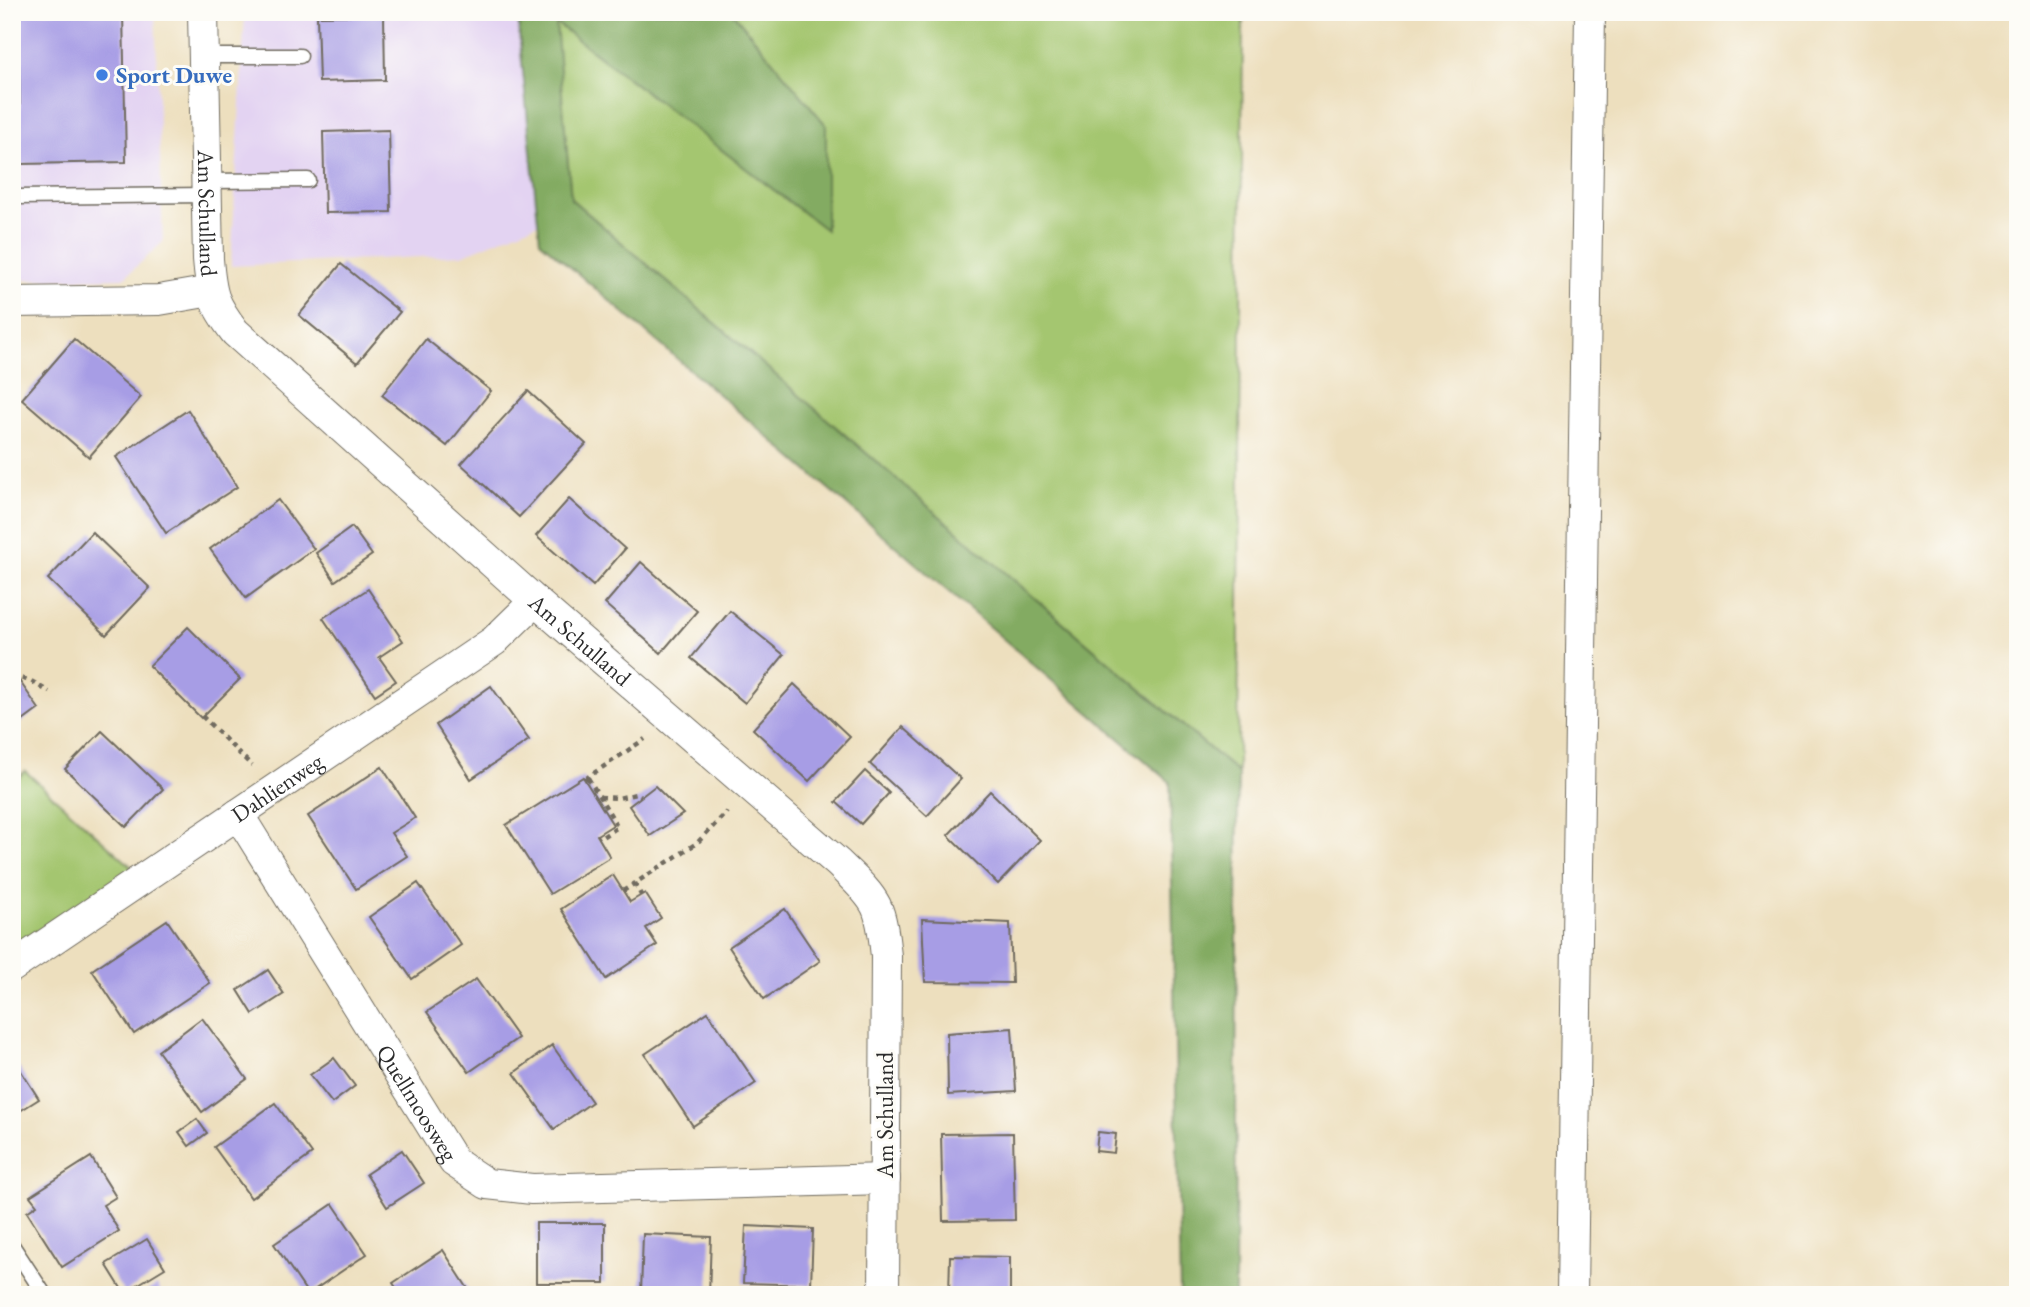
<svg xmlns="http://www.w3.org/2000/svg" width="2030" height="1307" font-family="'EB Garamond',serif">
<rect width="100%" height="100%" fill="#fdfcf7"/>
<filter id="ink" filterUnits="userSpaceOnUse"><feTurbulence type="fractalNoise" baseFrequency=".0143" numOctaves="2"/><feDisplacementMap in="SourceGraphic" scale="14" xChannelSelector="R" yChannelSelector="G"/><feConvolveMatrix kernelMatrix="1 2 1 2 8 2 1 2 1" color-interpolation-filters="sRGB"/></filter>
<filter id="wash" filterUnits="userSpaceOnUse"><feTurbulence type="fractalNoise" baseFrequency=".00686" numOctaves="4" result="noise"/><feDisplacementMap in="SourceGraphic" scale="28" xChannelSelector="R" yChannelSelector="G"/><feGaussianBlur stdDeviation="1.57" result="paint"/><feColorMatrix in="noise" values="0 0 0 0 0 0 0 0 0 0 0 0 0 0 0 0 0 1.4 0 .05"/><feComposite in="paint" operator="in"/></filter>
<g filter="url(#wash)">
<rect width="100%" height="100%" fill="#eddfbe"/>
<g fill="#e3d3f2">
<path d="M12,12H155L163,242L124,278L12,280Z"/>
<path d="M245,12H517L539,223L462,255L231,266Z"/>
</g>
<g fill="#a4c66f" stroke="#68784d" stroke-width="2">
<path d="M732,12H1243L1238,773L571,199L555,22L826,229V125Z"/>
<path d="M25,771L143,877L12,967V784Z"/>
</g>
<path fill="#83ab62" stroke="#576b46" stroke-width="2" d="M517,12H732L826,125V230L556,23L571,199L1238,773L1235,1295H1180L1170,782L540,241Z"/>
<g id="blocks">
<g fill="#a79de5">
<path d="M18,12H123L126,162L21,164Z"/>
<path d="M384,15L385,80L319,82L317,16Z"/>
<path d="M389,130L391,212L325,213L323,132Z"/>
<path d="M341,264L400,312L357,363L299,315Z"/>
<path d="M74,339L141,397L89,457L22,399Z"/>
<path d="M426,339L491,391L447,446L382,395Z"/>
<path d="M528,391L586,444L519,517L461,464Z"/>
<path d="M188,410L237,487L166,533L116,457Z"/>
<path d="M569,499L625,549L593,586L536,536Z"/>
<path d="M278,500L314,549L246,598L210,549Z"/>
<path d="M352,527L372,555L335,581L316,553Z"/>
<path d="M92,532L150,588L106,635L48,579Z"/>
<path d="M641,562L697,611L661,653L605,604Z"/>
<path d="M368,589L403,641L379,657L396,681L375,695L323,618Z"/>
<path d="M730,611L784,655L745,703L691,658Z"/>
<path d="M188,627L240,679L201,718L149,666Z"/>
<path d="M18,679L39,709L12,729V682Z"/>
<path d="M794,684L850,737L809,781L753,729Z"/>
<path d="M491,686L529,740L471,779L436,725Z"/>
<path d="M903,727L961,779L927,816L870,764Z"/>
<path d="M102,731L163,789L126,827L65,769Z"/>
<path d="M382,767L415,818L391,833L407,856L356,889L308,816Z"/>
<path d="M865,771L889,793L861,824L836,802Z"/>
<path d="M583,777L613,825L597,835L610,857L550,894L506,825Z"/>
<path d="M655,786L683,814L650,836L629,806Z"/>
<path d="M990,791L1040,840L998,884L948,835Z"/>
<path d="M613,875L630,902L645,893L661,918L646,928L657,945L606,979L561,909Z"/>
<path d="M418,883L461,945L412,979L369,917Z"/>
<path d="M785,909L820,961L764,999L729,947Z"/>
<path d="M922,919L1010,923L1012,983L925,982Z"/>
<path d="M167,920L210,983L134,1034L92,970Z"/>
<path d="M268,970L284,994L253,1014L238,990Z"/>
<path d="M476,979L518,1038L469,1072L427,1012Z"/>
<path d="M708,1012L756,1083L693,1126L645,1054Z"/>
<path d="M202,1018L247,1079L202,1112L158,1051Z"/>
<path d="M1012,1028L1016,1091L948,1095L947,1033Z"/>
<path d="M552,1045L592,1102L554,1129L514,1073Z"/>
<path d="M12,1057L39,1099L12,1116Z"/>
<path d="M334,1058L355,1086L332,1103L310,1075Z"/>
<path d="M275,1103L312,1154L251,1198L214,1147Z"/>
<path d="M197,1119L207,1133L189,1146L179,1132Z"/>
<path d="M1098,1132L1116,1134L1114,1153L1096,1151Z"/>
<path d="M1013,1133L1015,1220L943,1221L941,1134Z"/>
<path d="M402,1150L424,1183L387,1207L366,1174Z"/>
<path d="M91,1157L116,1197L103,1205L119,1231L62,1267L27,1212L37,1205L30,1196Z"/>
<path d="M333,1204L367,1254L308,1294L274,1244Z"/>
<rect x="536" y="1223" width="69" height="60"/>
<path d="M746,1226L813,1229L811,1285L743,1283Z"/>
<path d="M643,1234L711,1237L709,1295L641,1294Z"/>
<path d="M147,1239L165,1268L124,1293L106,1264Z"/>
<path d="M443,1250L472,1295H401L393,1283Z"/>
<path d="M950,1256L1010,1257V1295H949Z"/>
<path d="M157,1285L163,1295H141Z"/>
</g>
</g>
</g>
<g filter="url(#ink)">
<use href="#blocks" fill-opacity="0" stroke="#6f6a5e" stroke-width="2"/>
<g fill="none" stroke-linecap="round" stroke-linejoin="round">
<defs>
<g id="lane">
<path d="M204,56H300"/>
<path d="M207,181L308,180"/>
<path d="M16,197L207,195"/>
<path d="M12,1245L44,1294"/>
</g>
<g id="street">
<path id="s1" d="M203,12L208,259C211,295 213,303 235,332L535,601L838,863C851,876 868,890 876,906C883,921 884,940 886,956L884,1295"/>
<path d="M12,302L159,300L211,291"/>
<path id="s2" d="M238,814L454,1162L487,1184L532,1189L885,1179"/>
<path id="s3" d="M12,967L494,641L535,601"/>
<path d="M1572,1295L1590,12"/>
</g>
</defs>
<use href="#lane" stroke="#6f6a5e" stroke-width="17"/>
<use href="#street" stroke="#6f6a5e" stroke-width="32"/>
<g stroke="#6f6a5e" stroke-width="4.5" stroke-dasharray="5 5" stroke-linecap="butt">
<path d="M12,676L31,681L49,692"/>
<path d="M202,716L252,766"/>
<path d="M588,778L618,827L599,839"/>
<path d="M585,779L645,739"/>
<path d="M600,797L618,798L636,794L641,796"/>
<path d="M635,883L641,895"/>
<path d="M623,891L697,843L727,812"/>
</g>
<use href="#lane" stroke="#fff" stroke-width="14"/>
<use href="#street" stroke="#fff" stroke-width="30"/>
</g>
</g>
<circle fill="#3f7fe0" stroke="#fdfcf7" stroke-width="2.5" cx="102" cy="75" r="7"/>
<g text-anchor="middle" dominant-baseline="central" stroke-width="6" stroke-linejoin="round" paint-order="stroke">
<g font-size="23" font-weight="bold" fill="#366cbe" stroke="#fdfcf7" text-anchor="start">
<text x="116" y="75">Sport Duwe</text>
</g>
<g font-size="23" fill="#2b2b2b" stroke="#fdfcf7">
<text stroke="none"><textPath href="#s1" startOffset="201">Am Schulland</textPath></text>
<text stroke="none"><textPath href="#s1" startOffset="789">Am Schulland</textPath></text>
<text stroke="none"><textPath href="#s3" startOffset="320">Dahlienweg</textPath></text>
<text stroke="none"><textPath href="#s2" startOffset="340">Quellmoosweg</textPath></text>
<text transform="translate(885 1115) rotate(-90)">Am Schulland</text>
</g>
</g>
<rect width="2030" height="1307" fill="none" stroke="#fdfcf7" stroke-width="42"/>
</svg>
